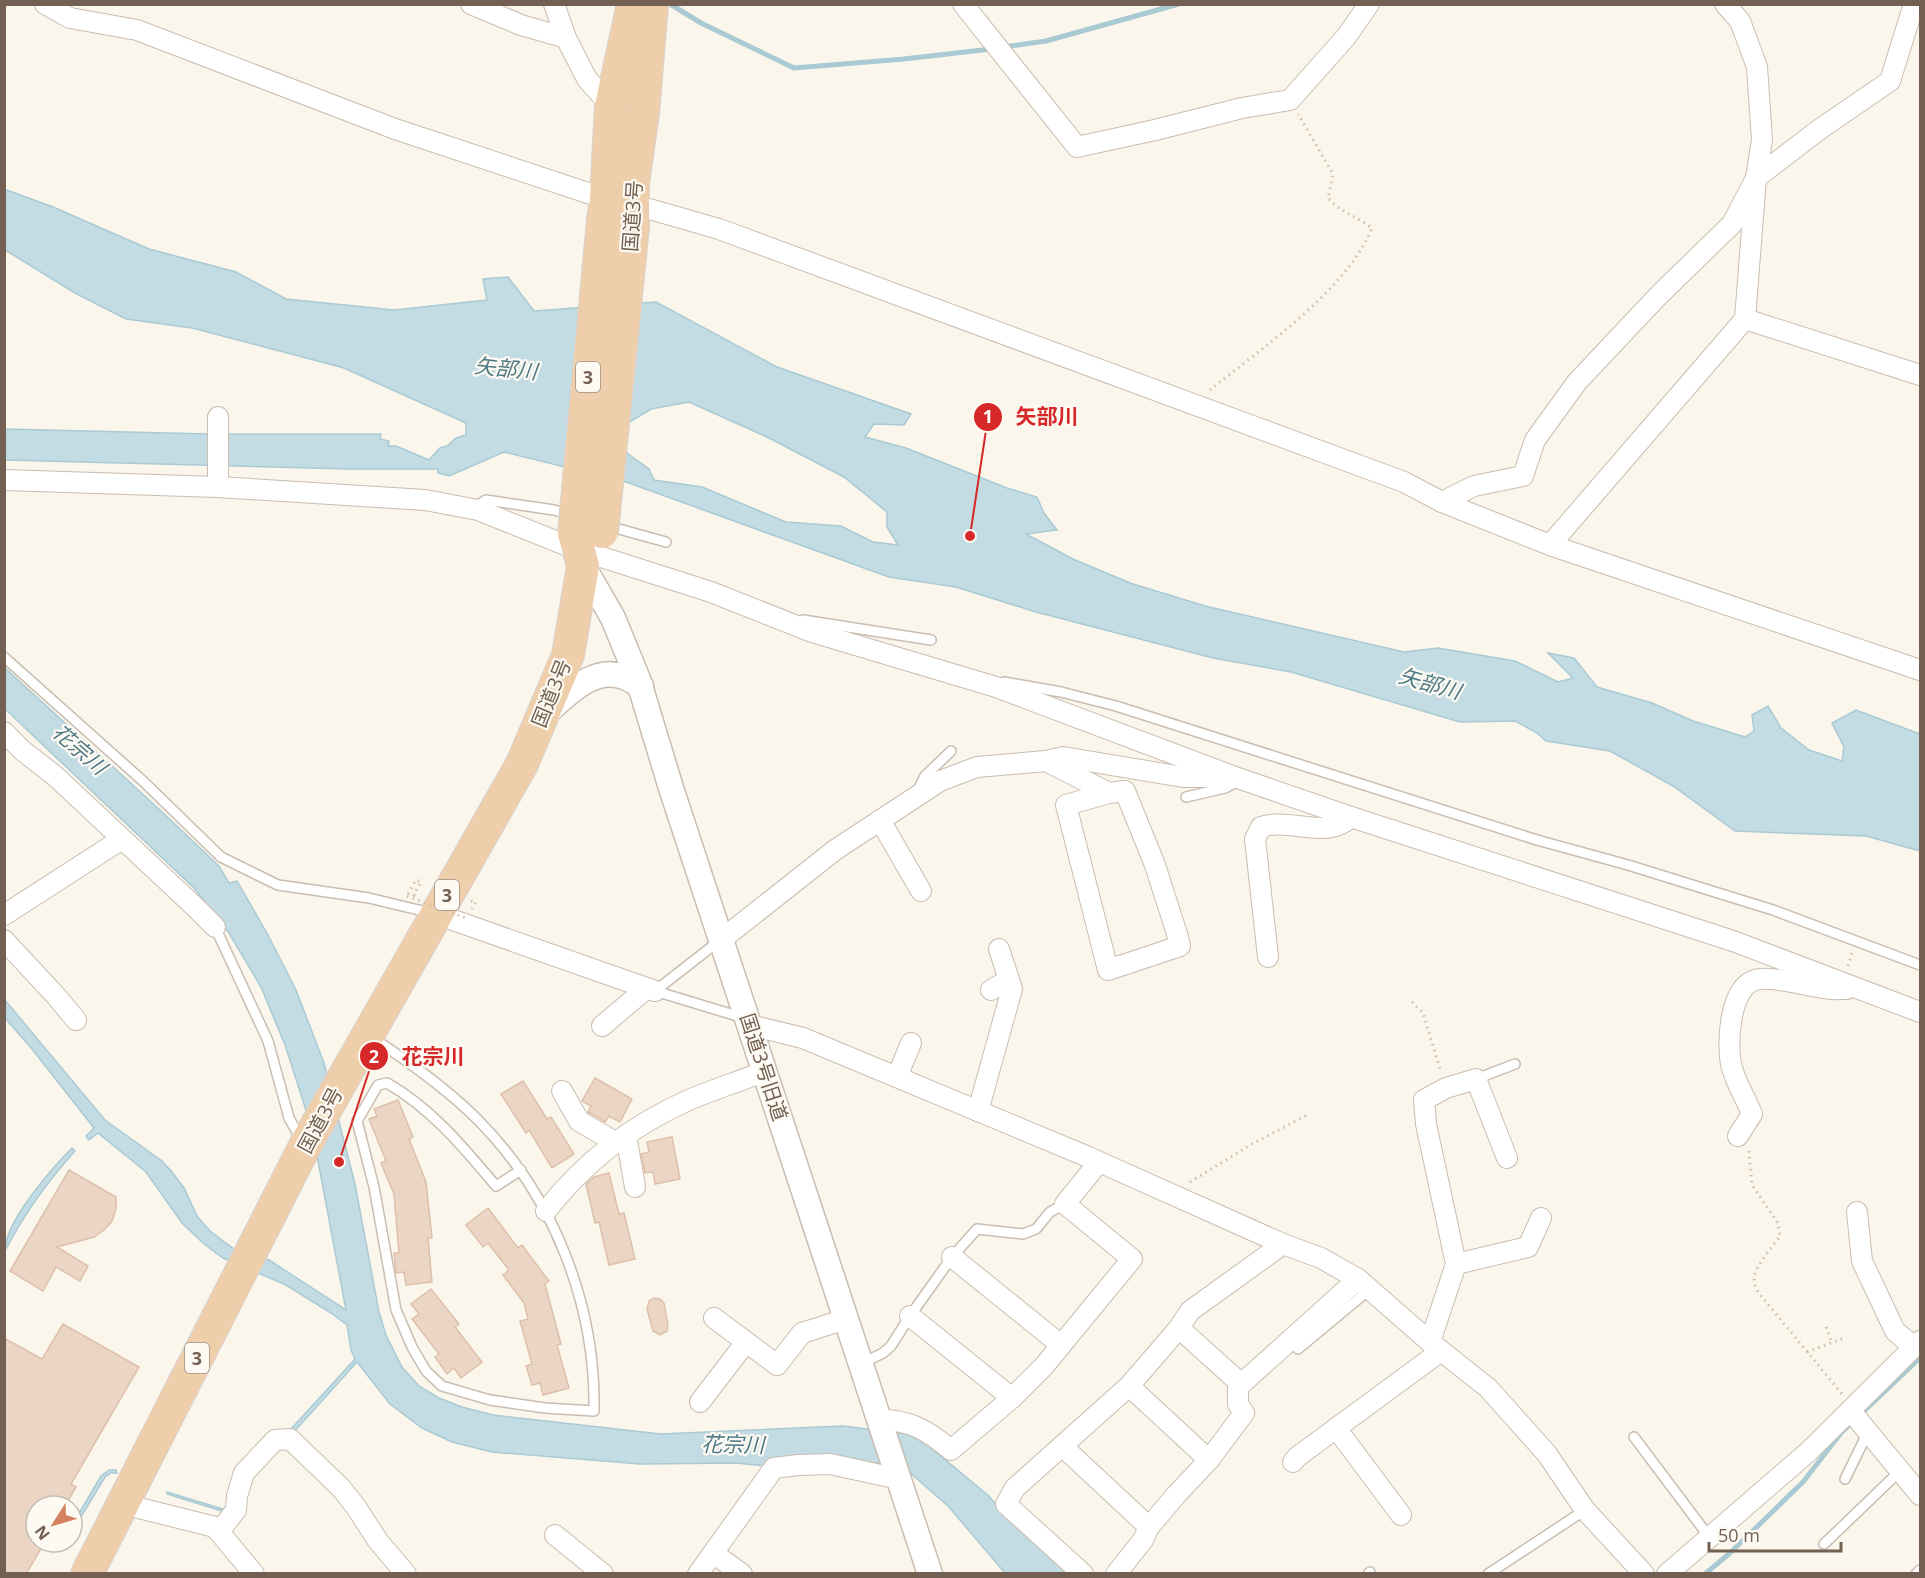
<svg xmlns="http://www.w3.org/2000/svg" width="1925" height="1578" font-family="'Open Sans','Noto Sans JP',sans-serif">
<rect width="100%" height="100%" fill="#fbf6ec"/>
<g fill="#c3dce3" stroke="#aacad3" stroke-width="1.5" fill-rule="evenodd">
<path d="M4,189L53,207L149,249L236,272L286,299L394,310L487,300L483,279L508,277L534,311L656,302L777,367L911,414L904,425L874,424L865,437L906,448L1007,488L1037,497L1044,513L1057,530L1026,534L1073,559L1130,583L1205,606L1404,652L1438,648L1515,661L1558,682L1573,678L1548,653L1574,658L1597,687L1652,703L1693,721L1745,737L1754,731L1752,715L1768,706L1781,728L1809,750L1842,761L1844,747L1832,723L1856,710L1920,734V851L1866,836L1735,831L1673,786L1610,751L1546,741L1537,733L1515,721L1460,722L1291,672L1213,658L1036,612L956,587L889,577L626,482L504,452L449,476L438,473V469H347L5,460V429L209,434H381L380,439L389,441L388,446H396L429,460L440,448L447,446L456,438L466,435V423L344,368L192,328L126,319L75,293L5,250ZM689,402L767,437L844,477L887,512V527L898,545L873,542L841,526L786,522L702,487L654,480L649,469L620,448L628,423L651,409Z"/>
<path d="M5,668L160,810L219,866L229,883L237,881L268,935L296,990L324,1063L355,1184L379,1312L386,1335L402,1367L419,1386L439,1398L462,1407L493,1415L661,1434L843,1426L908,1434L925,1443L989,1496L1004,1515L1067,1573H1005L948,1506L908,1471L879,1463L833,1461L766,1466L736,1463L640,1464L492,1452L452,1442L422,1428L390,1404L357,1362L294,1432L291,1429L355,1359L351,1350L347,1325L331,1313L286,1285L223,1258L204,1244L182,1223L146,1172L98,1133L89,1140L86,1136L94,1128L32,1049L5,1018L4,999L105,1120L162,1161L172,1172L184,1188L197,1216L210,1231L234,1249L269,1260L346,1310L318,1161L305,1107L285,1045L261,987L229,933L194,888L5,709Z"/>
<path d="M72,1148L75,1151C47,1182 24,1214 5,1251C4,1223 52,1168 72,1148Z"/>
<path d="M109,1470H116L117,1473H111L105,1477L72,1532V1525L101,1476Z"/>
<path d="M167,1492L226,1510L225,1512L167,1494Z"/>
</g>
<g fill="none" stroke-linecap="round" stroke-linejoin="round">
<g stroke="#aacad3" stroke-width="5">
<path d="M670,4L701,23L794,68L904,59L991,49"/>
<path d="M1004,47L1046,41L1179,4"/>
<path d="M1705,1574L1730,1553L1803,1482L1841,1433L1920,1358"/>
</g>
</g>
<g fill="#ebd6c5" stroke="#dec0aa" stroke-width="1.5">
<path d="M595,1078L632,1099L620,1122L609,1116L605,1122L588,1112L591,1106L582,1101Z"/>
<path d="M523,1081L547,1119L551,1117L574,1154L552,1168L529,1130L526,1133L501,1094Z"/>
<path d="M398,1100L413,1137L409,1139L426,1182L432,1238H428L432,1282L406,1285L404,1272L396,1273L394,1253H399L394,1194L381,1163L386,1161L369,1119L377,1116L374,1109Z"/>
<path d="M672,1137L680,1179L655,1184L653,1172L645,1173L641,1154L649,1152L647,1142Z"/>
<path d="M69,1170L116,1197V1209L112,1221L104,1230L94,1237L57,1247L88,1266L80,1281L56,1267L43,1291L10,1271Z"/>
<path d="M609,1173L619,1214L624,1213L635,1259L609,1265L599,1222L595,1223L586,1184L594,1177Z"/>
<path d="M488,1208L518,1248L522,1245L549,1281L545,1284L561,1344L557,1345L569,1388L543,1395L540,1383L532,1385L526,1366L532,1364L520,1321L528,1319L524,1303L503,1275L509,1270L488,1243L483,1247L466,1225Z"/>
<path d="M431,1289L459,1324L455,1327L482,1362L461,1378L454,1368L447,1374L435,1357L439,1354L412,1319L419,1314L411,1304Z"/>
<path d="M654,1298L660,1299L664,1303L668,1325L667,1331L660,1335L653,1331L647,1309L649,1301Z"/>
<path d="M63,1324L139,1367L71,1484L76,1487L65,1506H36V1542H45L26,1574H4V1338L42,1359Z"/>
</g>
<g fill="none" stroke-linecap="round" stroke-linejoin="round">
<defs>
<g id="service">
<path d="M475,507L486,500L554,510L572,515"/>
<path d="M608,526L666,542"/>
<path d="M803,620L931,640"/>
<path d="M4,657L144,782L221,857L278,885L369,898L431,913"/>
<path d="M1004,682L1061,692L1116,706L1537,840L1628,865L1773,910L1920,965"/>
<path d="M918,790L925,776L951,751"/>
<path d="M1186,797L1225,788L1240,780"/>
<path d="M215,927L268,1041L289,1118L302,1141"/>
<path d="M655,991L744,1018"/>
<path d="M655,991L719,941"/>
<path d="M373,1038C409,1062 446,1088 477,1119C553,1195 596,1304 594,1411L545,1408L490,1400L442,1386L426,1371L412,1347L396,1310L374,1187L357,1121L378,1085L387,1083C431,1108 464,1148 496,1186L521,1170"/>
<path d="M1476,1079L1515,1064"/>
<path d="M1298,1349L1369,1290"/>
<path d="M861,1364L883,1353L891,1346L910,1316L952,1257L977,1229L1023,1234L1036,1229L1050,1212L1065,1204"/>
<path d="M1634,1437L1710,1538"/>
<path d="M1845,1479L1868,1432"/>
<path d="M1824,1544L1900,1471"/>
<path d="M1368,1574L1370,1572"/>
<path d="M1488,1574L1585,1510"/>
<path d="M1916,1574L1920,1570"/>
</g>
<g id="minor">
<path d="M45,4L70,18L137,30L395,129L606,199L632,204L719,229L1404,482L1442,502L1550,545L1920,670"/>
<path d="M471,4L521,25L566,38"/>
<path d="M554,4L566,38L587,79L611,106L617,107"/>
<path d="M963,4L1077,147L1155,130L1242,108L1290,100L1346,37L1369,4"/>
<path d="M1745,319L1920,375"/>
<path d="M4,480L218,487L425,500L478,510L578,550"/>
<path d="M218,487V417"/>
<path d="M1442,502L1474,486L1523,476L1535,440L1577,382L1659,295L1732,224L1756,178L1820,129L1890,81L1914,4"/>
<path d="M1550,545L1745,319L1756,178L1762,140L1757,67L1740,21L1725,4"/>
<path d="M592,554L711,592L812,632L996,687L1235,777L1351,817L1733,941L1920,1012"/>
<path d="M4,732L23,751L54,775L194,906L215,927"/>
<path d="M1046,761L1109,793L1125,791L1155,865L1177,934L1180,946L1108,970L1066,805L1109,793"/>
<path d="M880,820L921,891"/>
<path d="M436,914L655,991"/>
<path d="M4,915L122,839"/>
<path d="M4,940L56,996L76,1020"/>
<path d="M721,940L835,850L940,781L977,767L1046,761L1063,757L1183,777H1220"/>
<path d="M1268,957L1255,839L1261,827C1290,817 1327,841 1351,817"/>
<path d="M991,990L1009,980"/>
<path d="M750,1025L803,1038L1086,1156L1283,1244L1321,1258L1358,1279L1430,1342L1488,1388L1547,1454L1585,1510L1644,1574"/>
<path d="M602,1026L647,988"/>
<path d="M897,1077L911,1043"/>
<path d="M562,1091L579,1121L615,1142"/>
<path d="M978,1111L1012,989L999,949"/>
<path d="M626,1135L635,1187"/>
<path d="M1738,1136L1752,1114C1746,1099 1736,1083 1732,1068C1726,1046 1729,988 1755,980C1769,975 1808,986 1824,988C1831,990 1839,989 1847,989"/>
<path d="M546,1211C584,1162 634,1124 691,1099C715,1089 741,1081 765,1071"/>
<path d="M1857,1212L1862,1261L1895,1331L1914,1347"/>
<path d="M952,1257L1061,1345"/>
<path d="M1456,1264L1528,1247L1541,1218"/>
<path d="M910,1316L1012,1398"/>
<path d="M714,1318L777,1365L802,1333L846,1319"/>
<path d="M1179,1328L1241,1384"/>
<path d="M1430,1342L1456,1264L1426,1124L1424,1100L1446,1088L1476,1079L1507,1158"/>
<path d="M1129,1386L1209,1460"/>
<path d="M700,1402L746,1342"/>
<path d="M1850,1410L1920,1495"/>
<path d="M879,1420C910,1419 928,1431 951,1450L1012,1398L1044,1366L1132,1259L1065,1204L1099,1162"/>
<path d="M1336,1428L1401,1515"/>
<path d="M1062,1446L1149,1527"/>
<path d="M1293,1462L1297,1457L1441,1351"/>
<path d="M123,1504L215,1527L254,1574"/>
<path d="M219,1532L236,1510L237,1496L244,1473L275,1440L290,1439L341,1488L356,1507L378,1541L406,1574"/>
<path d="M555,1535L603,1574"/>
<path d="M713,1553L742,1574"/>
<path d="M698,1574L774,1468L798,1465L830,1464L899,1479"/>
<path d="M1083,1574L1006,1504L1015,1488L1129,1386L1179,1328L1190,1311L1283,1244"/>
<path d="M1116,1574L1143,1540L1149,1527L1176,1495L1209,1460L1244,1413L1238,1404V1387L1358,1279"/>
<path d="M1667,1574L1807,1453L1920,1341"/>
</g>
<g id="tertiary">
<path d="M583,566L613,618L638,679L671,788L930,1574"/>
<path d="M545,714C566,696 593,665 624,677C630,679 635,683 641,686"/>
</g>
<g id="trunk">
<path d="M603,220L606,199L611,106L633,4"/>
<path d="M633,227V184L643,113L652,4"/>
<path d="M87,1574L307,1142L522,764L568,655L583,566L574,533"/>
</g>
</defs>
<use href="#service" stroke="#cabdb0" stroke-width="12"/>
<use href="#minor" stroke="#cabdb0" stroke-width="22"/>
<use href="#tertiary" stroke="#cabdb0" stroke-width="27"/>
<use href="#trunk" stroke="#d8d2cf" stroke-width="34"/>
<g stroke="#d2bcaa" stroke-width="3" stroke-dasharray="1.5 4.5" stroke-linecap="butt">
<path d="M1210,390C1263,347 1346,291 1372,228C1357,216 1341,213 1328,198L1333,174L1298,114"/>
<path d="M408,894L416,880L421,882L414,895L416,896"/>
<path d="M471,901L476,902L472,909"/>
<path d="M1848,966L1852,952"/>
<path d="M1412,1002L1423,1013L1441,1072"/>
<path d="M1749,1151L1752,1185L1778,1223L1780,1236C1773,1246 1754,1267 1754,1279C1754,1286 1758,1292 1762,1297L1842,1394"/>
<path d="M1190,1182L1252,1144L1309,1114"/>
<path d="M1826,1327L1832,1343"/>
<path d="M1807,1352L1844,1338"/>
</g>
<use href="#service" stroke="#fff" stroke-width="9"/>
<use href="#minor" stroke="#fff" stroke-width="20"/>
<use href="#tertiary" stroke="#fff" stroke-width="24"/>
<use href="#trunk" stroke="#efceac" stroke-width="32"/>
<defs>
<g id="trunk-bridge">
<path d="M602,532L633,227"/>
<path d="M574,533L603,220"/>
</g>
</defs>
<use href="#trunk-bridge" stroke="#d8d2cf" stroke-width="34" stroke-linecap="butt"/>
<path stroke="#d2bcaa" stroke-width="3" stroke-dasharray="1.5 4.5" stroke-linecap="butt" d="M407,896L466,918"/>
<use href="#trunk-bridge" stroke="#efceac" stroke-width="32"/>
</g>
<g text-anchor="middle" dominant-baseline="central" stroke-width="4.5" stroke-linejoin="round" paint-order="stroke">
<g fill="#fdfaf3" stroke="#9d8e82" stroke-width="1.5">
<rect x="576" y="362" width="24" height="30" rx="4.5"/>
<rect x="435" y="880" width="24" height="30" rx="4.5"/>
<rect x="185" y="1343" width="24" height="30" rx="4.5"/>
</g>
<g font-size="18" font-weight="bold" fill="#746052">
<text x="588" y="377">3</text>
<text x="447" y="895">3</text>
<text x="197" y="1358">3</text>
</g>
<g font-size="20" fill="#746052" stroke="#fdfaf3">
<text transform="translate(632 216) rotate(-86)">国道3号</text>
<text transform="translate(551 693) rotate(-68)">国道3号</text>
<text transform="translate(764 1067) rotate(72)">国道3号旧道</text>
<text transform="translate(320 1120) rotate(-62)">国道3号</text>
</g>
<g font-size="21" font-style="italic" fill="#4d7884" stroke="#fdfaf3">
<text transform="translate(506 368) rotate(6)">矢部川</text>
<text transform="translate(1430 683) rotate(16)">矢部川</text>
<text transform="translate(80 749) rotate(41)">花宗川</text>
<text transform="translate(733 1444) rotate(1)">花宗川</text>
</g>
</g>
<path fill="none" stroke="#d62828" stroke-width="2" d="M970 536L988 417M339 1162L374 1056"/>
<g fill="#d62828" stroke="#fdfaf3" stroke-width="2">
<circle cx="970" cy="536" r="6"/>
<circle cx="339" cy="1162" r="6"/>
<circle cx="988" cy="417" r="15"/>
<circle cx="374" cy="1056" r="15"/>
</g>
<g font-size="18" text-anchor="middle" font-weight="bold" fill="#fff">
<text x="988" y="423">1</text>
<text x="374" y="1063">2</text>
</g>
<g font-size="21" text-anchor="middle" font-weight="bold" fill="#d62828" stroke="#fdfaf3" stroke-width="4.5" stroke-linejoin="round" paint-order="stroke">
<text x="1047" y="424">矢部川</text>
<text x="433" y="1064">花宗川</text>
</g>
<rect width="1925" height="1578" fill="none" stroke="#746052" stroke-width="12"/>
<g transform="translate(54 1524) rotate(233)"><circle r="28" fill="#fdfaf3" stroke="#c6bcb3" stroke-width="1.5"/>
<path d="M0-4.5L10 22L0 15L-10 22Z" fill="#d58261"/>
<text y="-9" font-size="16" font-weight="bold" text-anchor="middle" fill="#746052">N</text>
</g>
<path d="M1709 1542v9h132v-9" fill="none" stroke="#746052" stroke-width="3"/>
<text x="1718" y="1542" font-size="18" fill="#746052" stroke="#fdfaf3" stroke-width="4.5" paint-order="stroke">50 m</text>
</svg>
